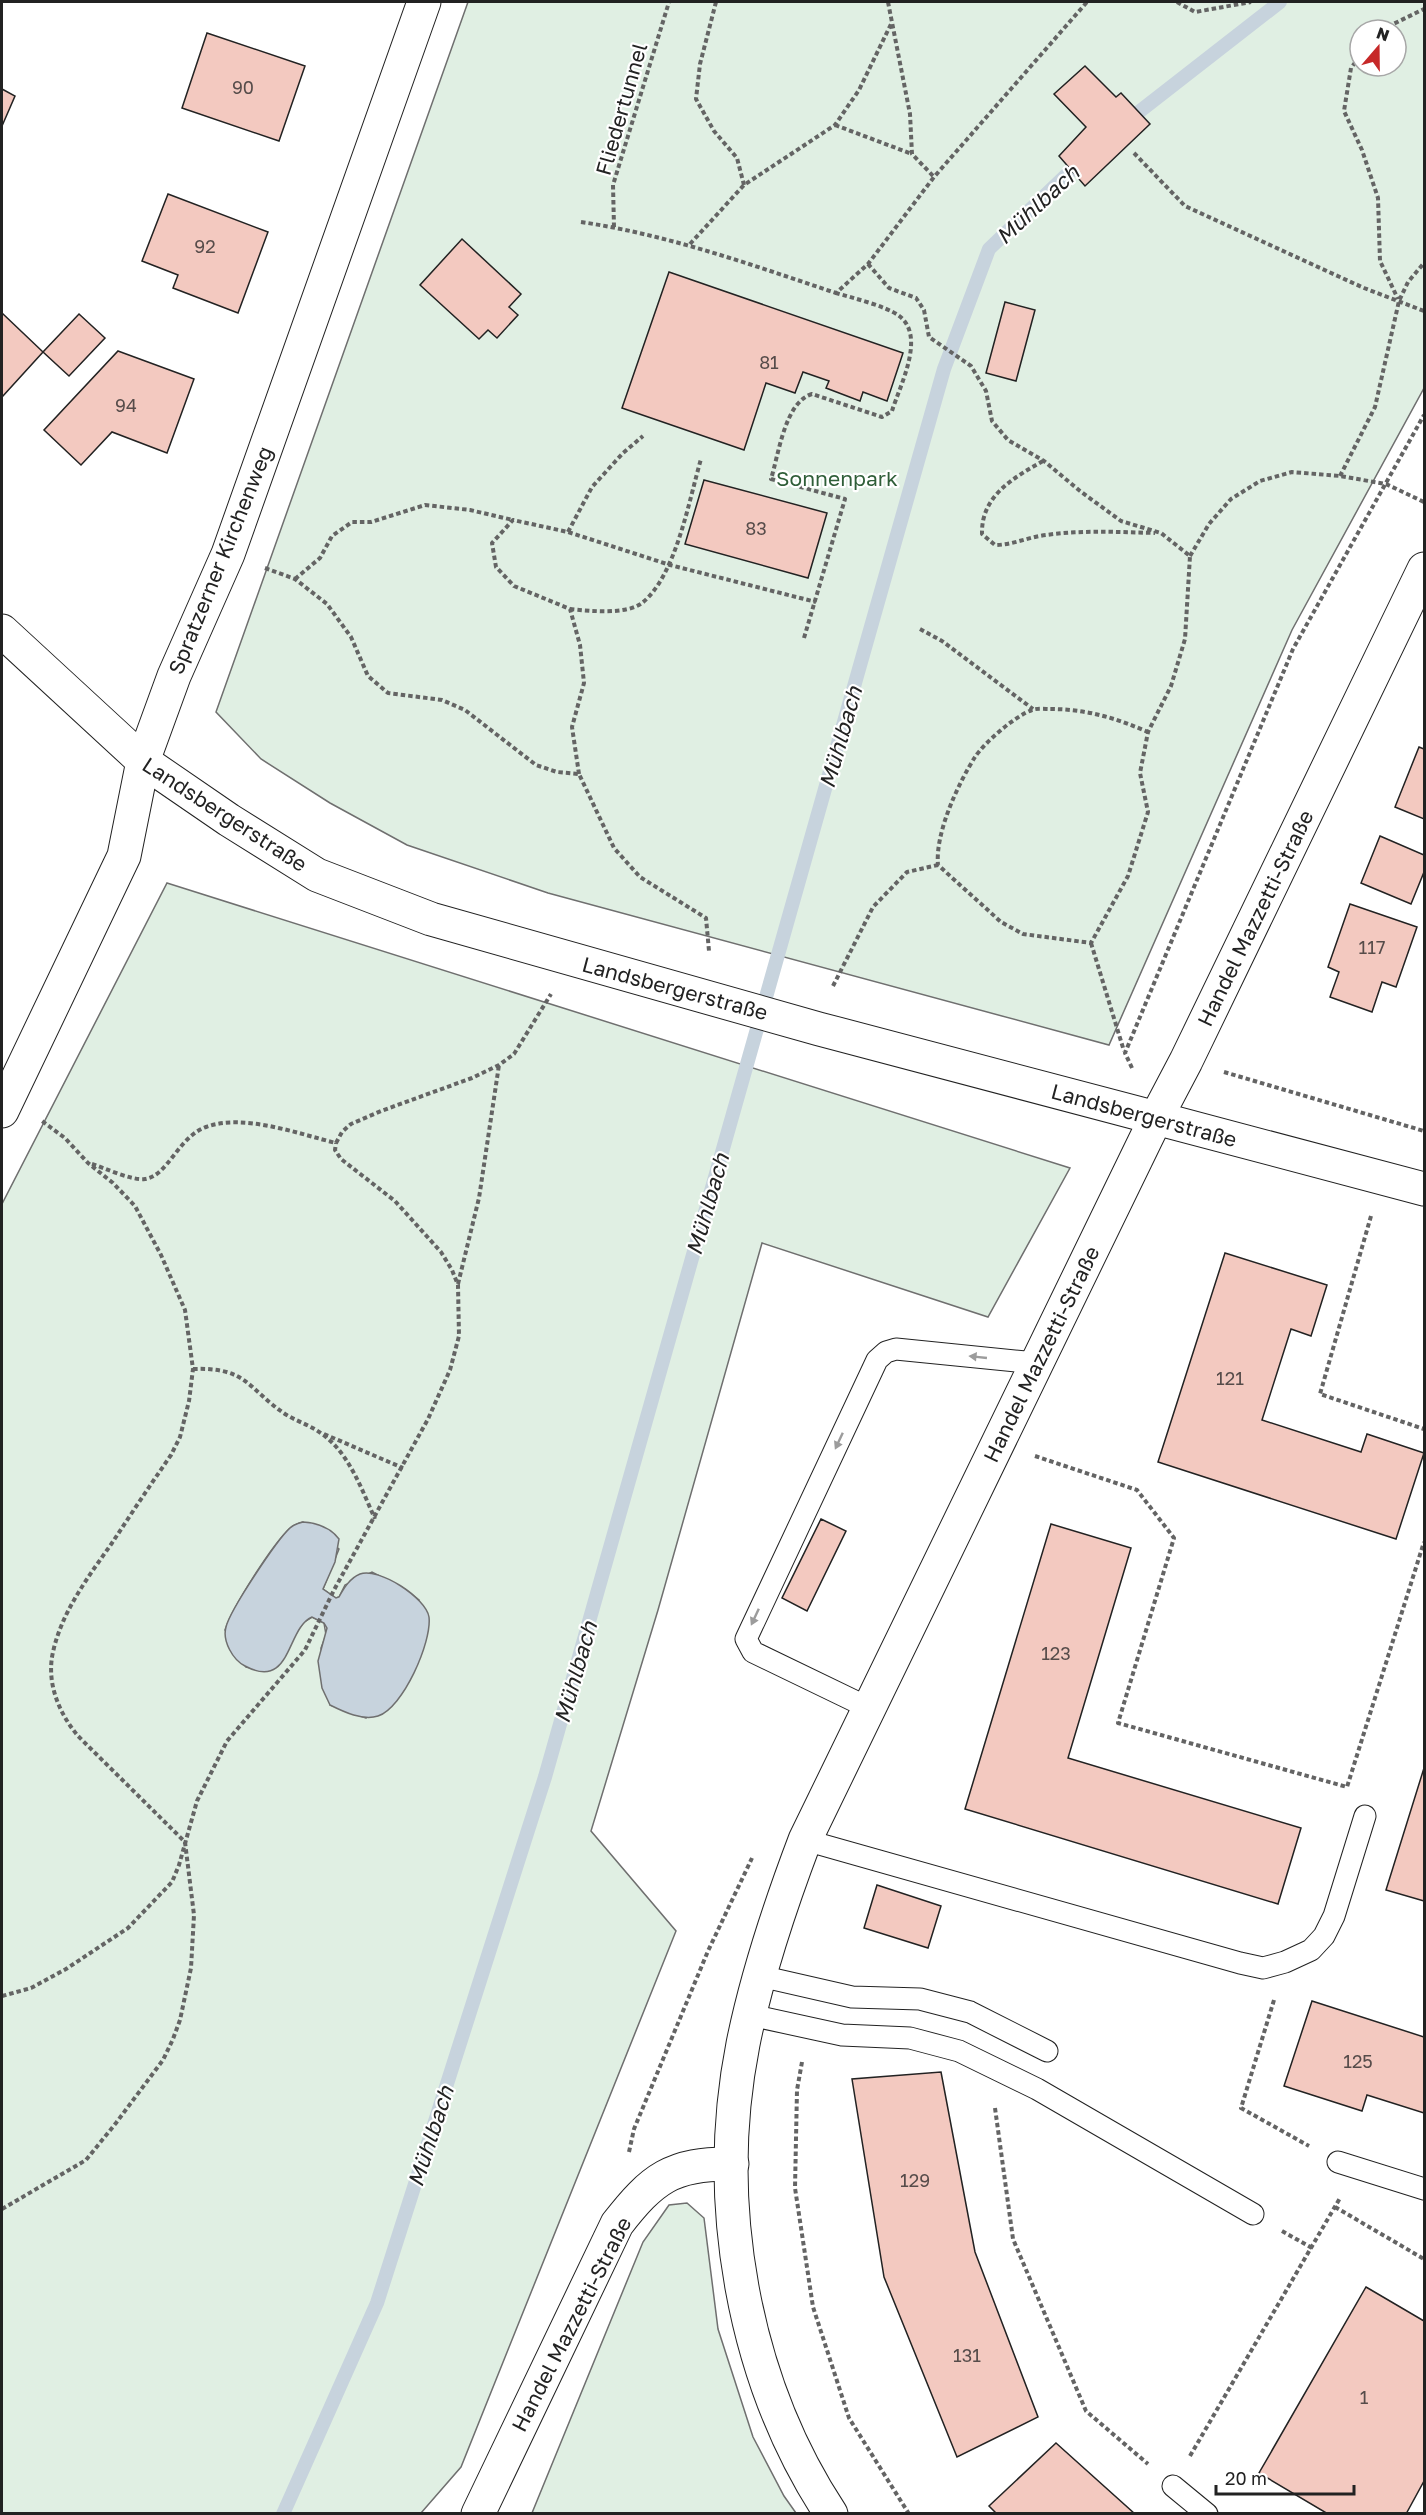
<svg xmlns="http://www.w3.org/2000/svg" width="1426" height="2515" font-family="'Golos Text',sans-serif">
<rect width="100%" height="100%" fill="#fff"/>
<g fill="#e0efe3" stroke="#6f6f6f" stroke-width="1.5" fill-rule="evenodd">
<path d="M468,2H1424V388L1292,630L1109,1045L548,893L407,845L330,803L261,759L216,712ZM1360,30H1396V66H1360Z"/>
<path d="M167,883L1070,1168L988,1317L762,1243L658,1610L591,1831L676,1931L461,2467L421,2513H2V1204ZM303,1522L339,1549L323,1589L336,1598L339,1597L345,1585L372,1572L403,1588L419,1600L366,1718L330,1705L321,1648L326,1635L324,1623L312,1617L304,1622L267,1671L246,1667L225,1630C233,1606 272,1545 290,1528C293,1525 299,1523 303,1522Z"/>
<path d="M687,2203L704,2218L718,2329L753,2437L784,2496L796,2513H532L643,2242L669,2205Z"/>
</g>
<path fill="#c7d3dd" stroke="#6f6f6f" stroke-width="1.5" d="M303,1522C318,1523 330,1527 339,1539L335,1562L323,1589L336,1598L339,1597C344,1588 350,1578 360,1574C379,1567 426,1598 429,1617C432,1642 403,1708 378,1716C363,1721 344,1712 330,1705L322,1688L318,1661L327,1628L324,1623L312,1617C286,1628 292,1691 245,1666C233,1660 222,1641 226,1627C230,1610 277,1540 290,1528C293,1525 299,1523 303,1522Z"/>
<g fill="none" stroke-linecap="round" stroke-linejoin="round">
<g stroke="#c7d3dd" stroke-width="14">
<path d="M1126,122L1280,2"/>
<path d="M283,2514L377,2303L545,1777L944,369L989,249L1084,158"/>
</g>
</g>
<g fill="#f3c9c0" stroke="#222" stroke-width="1.5">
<path d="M207,33L305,66L279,141L182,108Z"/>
<path d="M1085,66L1116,97L1121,93L1150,124L1085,186L1059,156L1086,127L1054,94Z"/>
<path d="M2,89L15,96L2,126Z"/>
<path d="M168,194L268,232L238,313L173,288L178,275L142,261Z"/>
<path d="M462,239L521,294L509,307L518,315L497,338L488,330L479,339L420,285Z"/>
<path d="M669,272L903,353L887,401L863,392L860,401L826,388L829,381L803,372L795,393L766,383L744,450L622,408Z"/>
<path d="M1005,302L1035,310L1016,381L986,373Z"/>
<path d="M2,313L43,352L2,397Z"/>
<path d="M79,314L105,338L69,376L43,352Z"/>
<path d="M118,351L194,379L167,453L112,432L81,465L44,430Z"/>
<path d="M704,480L827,513L808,578L685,544Z"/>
<path d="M1419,747L1424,749V819L1395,807Z"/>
<path d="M1380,836L1424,855V872L1411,904L1361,883Z"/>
<path d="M1350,904L1417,927L1396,987L1382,982L1372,1012L1330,997L1339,972L1328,967Z"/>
<path d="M1225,1253L1327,1285L1311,1336L1291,1329L1262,1420L1361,1452L1367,1434L1424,1453L1396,1539L1158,1462Z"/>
<path d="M821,1519L846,1531L807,1611L782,1598Z"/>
<path d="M1051,1524L1131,1548L1068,1758L1301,1828L1278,1904L965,1809Z"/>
<path d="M1424,1768V1901L1386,1890Z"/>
<path d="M877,1885L941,1906L928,1948L864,1928Z"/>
<path d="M1312,2001L1424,2037V2113L1367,2095L1362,2111L1284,2086Z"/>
<path d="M941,2072L975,2252L1038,2417L957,2457L884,2277L852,2079Z"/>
<path d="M1366,2287L1424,2321V2481L1406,2514H1328L1259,2473Z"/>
<path d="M1056,2443L1135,2514H997L989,2506Z"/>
</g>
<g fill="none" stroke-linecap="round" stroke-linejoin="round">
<defs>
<g id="lane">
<path d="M869,1708L753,1652L746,1639L877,1360L886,1352L896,1349L1036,1363"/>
<path d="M805,1840L1240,1963L1263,1968L1285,1962L1311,1950L1324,1936L1334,1916L1365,1816"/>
<path d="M760,1976L852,1997L920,1999L970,2012L1047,2051"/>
<path d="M750,2015L842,2035L910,2038L959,2051L1037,2089L1253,2214"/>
<path d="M1338,2162L1424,2189"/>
<path d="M1173,2486L1207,2514"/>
</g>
<g id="street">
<path d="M2,1111L124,856L143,761L174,676L228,554L424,2"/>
<path d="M478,2514L617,2224C652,2179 672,2163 732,2164"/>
<path d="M831,2514C742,2379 712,2201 743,2044C757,1974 780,1906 805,1840L1156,1118L1424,1189"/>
</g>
<path id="secondary" d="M2,631L143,761L229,820L317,875L431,919L819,1029L1156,1118L1186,1061L1424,569"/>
</defs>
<use href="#lane" stroke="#222" stroke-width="23"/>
<use href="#street" stroke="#222" stroke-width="35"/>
<use href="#secondary" stroke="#222" stroke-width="35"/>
<g stroke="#646464" stroke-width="4" stroke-dasharray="4.5 3" stroke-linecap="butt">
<path d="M716,2L700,64L696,99L714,131L737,158L744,185"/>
<path d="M888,2L910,114L912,154L934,177"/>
<path d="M1177,2L1195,12L1251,2"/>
<path d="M1381,30L1424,9"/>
<path d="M1360,56L1351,68L1344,111L1362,150L1378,198L1380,261L1398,299"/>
<path d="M835,125L912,154"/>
<path d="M1134,153L1185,206L1364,288L1424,311"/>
<path d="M581,222C669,235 752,265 836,293L868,264L934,177L1087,2"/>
<path d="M614,227L613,185L669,2"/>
<path d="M690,244L744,185L835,125L859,90L892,22"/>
<path d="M868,264L889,288L916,298L924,310L929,337L971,366L986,391L992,421L1008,440L1044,461L1080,491L1121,521L1161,533L1190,556L1185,639L1171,686L1148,732L1140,773L1148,812L1128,876L1091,943L1023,934L1001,922L938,865C935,833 958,784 975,757C985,742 1015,716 1032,710C1037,708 1045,709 1050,709C1086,709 1116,718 1148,732"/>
<path d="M1043,461C1013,478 981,496 982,534L995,545C1013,545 1028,537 1046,535C1082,530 1118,532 1155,533"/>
<path d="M1340,476L1375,407L1399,301L1408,282L1424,263"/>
<path d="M568,532L592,487L623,453L643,436"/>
<path d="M1190,556L1209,524L1231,499L1260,481L1292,472L1340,476L1386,484L1424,502"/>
<path d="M265,568L295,579L327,604L351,637L368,676L388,693L442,700L465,710L536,765L557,772L579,774L614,848L640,877L706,918L709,951"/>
<path d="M295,579L320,558L332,536L352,522H371L425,505L470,510L513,520"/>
<path d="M570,609C590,611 626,615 642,603C676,576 689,500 701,459"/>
<path d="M920,629L942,641L1033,709"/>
<path d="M804,638L845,499L771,479C779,453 785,402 812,394L882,417L892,411C900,385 927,335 898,315C885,306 853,298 836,293"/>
<path d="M579,774L572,727L584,683L580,645L570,609L514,586L496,567L492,543L513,520L568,532L670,565L816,602"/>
<path d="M1091,943L1124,1051"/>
<path d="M833,986L873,907L907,872L938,865"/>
<path d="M1132,1068L1125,1053L1293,649L1424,415"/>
<path d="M1224,1072L1424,1131"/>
<path d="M92,1164C105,1168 132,1181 145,1179C168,1176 178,1137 206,1127C243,1113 299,1134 336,1143L342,1132L351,1124L381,1111L472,1078L499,1065L514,1054L551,994"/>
<path d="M1371,1216L1320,1394L1424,1429"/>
<path d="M458,1284L479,1198L499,1065"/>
<path d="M193,1369C247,1367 247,1388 285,1414C296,1421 310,1425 322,1434C349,1453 362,1490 375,1519"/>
<path d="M324,1434L403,1468"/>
<path d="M1035,1456L1137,1490L1174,1538L1118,1723L1347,1787L1424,1542"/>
<path d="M2,1996L31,1988L66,1969L128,1928L172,1882L179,1865L197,1801L227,1741L305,1650L334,1590L428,1419L450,1370L459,1336L458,1285L452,1270L441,1252L395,1201L341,1159L335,1150L336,1143"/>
<path d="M1274,2000L1241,2108L1309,2146"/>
<path d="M802,2062L797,2090L795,2188L813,2307L849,2418L909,2514"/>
<path d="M995,2108L1013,2239L1086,2411L1148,2464"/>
<path d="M629,2152L634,2129L708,1951L752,1858"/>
<path d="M1335,2207L1424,2259"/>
<path d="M2,2209L86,2160L116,2123L163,2060L173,2039L180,2020L191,1968L194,1915L185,1842L78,1736C59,1713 46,1683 53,1652C62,1611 89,1576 112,1543C131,1514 151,1484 171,1455L180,1437L189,1401L193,1369L185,1310L161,1255L135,1206L113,1183L88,1163L65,1138L42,1121"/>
<path d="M1282,2231L1312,2248"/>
<path d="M1190,2456L1340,2198"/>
</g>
<use href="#lane" stroke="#fff" stroke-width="21"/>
<use href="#street" stroke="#fff" stroke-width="33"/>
<use href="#secondary" stroke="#fff" stroke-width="33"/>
</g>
<defs><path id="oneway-solid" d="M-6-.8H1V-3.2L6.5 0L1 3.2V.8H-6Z" transform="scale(1.5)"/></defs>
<g fill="#9c9c9c">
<use href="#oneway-solid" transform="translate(978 1357) rotate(-174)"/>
<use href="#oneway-solid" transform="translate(839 1441) rotate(115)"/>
<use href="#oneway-solid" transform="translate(755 1617) rotate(115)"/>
</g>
<g text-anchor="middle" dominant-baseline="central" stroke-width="4.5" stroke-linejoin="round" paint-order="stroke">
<g font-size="18" fill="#564c4a">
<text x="243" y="87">90</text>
<text x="205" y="246">92</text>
<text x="769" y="362">81</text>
<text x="126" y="405">94</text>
<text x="756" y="528">83</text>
<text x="1372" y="947">117</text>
<text x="1230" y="1378">121</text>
<text x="1056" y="1653">123</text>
<text x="1358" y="2061">125</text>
<text x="915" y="2180">129</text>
<text x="967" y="2355">131</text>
<text x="1364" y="2397">1</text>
</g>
<g font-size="21" fill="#222" stroke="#fff">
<text transform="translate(621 109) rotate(-74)">Fliedertunnel</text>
<text transform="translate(220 560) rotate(-68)">Spratzerner Kirchenweg</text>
<text transform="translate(225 814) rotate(33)">Landsbergerstraße</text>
<text transform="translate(1255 918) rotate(-64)">Handel Mazzetti-Straße</text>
<text transform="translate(675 988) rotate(15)">Landsbergerstraße</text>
<text transform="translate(1144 1115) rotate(15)">Landsbergerstraße</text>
<text transform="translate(1041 1354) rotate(-64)">Handel Mazzetti-Straße</text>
<text transform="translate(571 2324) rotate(-63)">Handel Mazzetti-Straße</text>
</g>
<g font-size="21" fill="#2f5e38" stroke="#fff">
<text x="837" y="478">Sonnenpark</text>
</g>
<g font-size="22" font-style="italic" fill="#222" stroke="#fff">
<text transform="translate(1037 204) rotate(-43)">Mühlbach</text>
<text transform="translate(840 737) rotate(-74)">Mühlbach</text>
<text transform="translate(707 1204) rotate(-74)">Mühlbach</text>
<text transform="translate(575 1672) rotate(-74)">Mühlbach</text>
<text transform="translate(430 2136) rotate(-72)">Mühlbach</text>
</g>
</g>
<rect width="1426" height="2515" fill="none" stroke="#222222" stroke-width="6"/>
<g transform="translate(1378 48) rotate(20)"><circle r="28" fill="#ffffff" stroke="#a7a7a7" stroke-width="1.5"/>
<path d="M0-4.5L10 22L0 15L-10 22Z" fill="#c62828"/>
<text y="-9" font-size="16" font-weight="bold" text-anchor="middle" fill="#222222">N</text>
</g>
<path d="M1216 2485v9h138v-9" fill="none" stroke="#222222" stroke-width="3"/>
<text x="1225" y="2485" font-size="18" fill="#222222" stroke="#ffffff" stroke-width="4.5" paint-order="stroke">20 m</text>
</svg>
